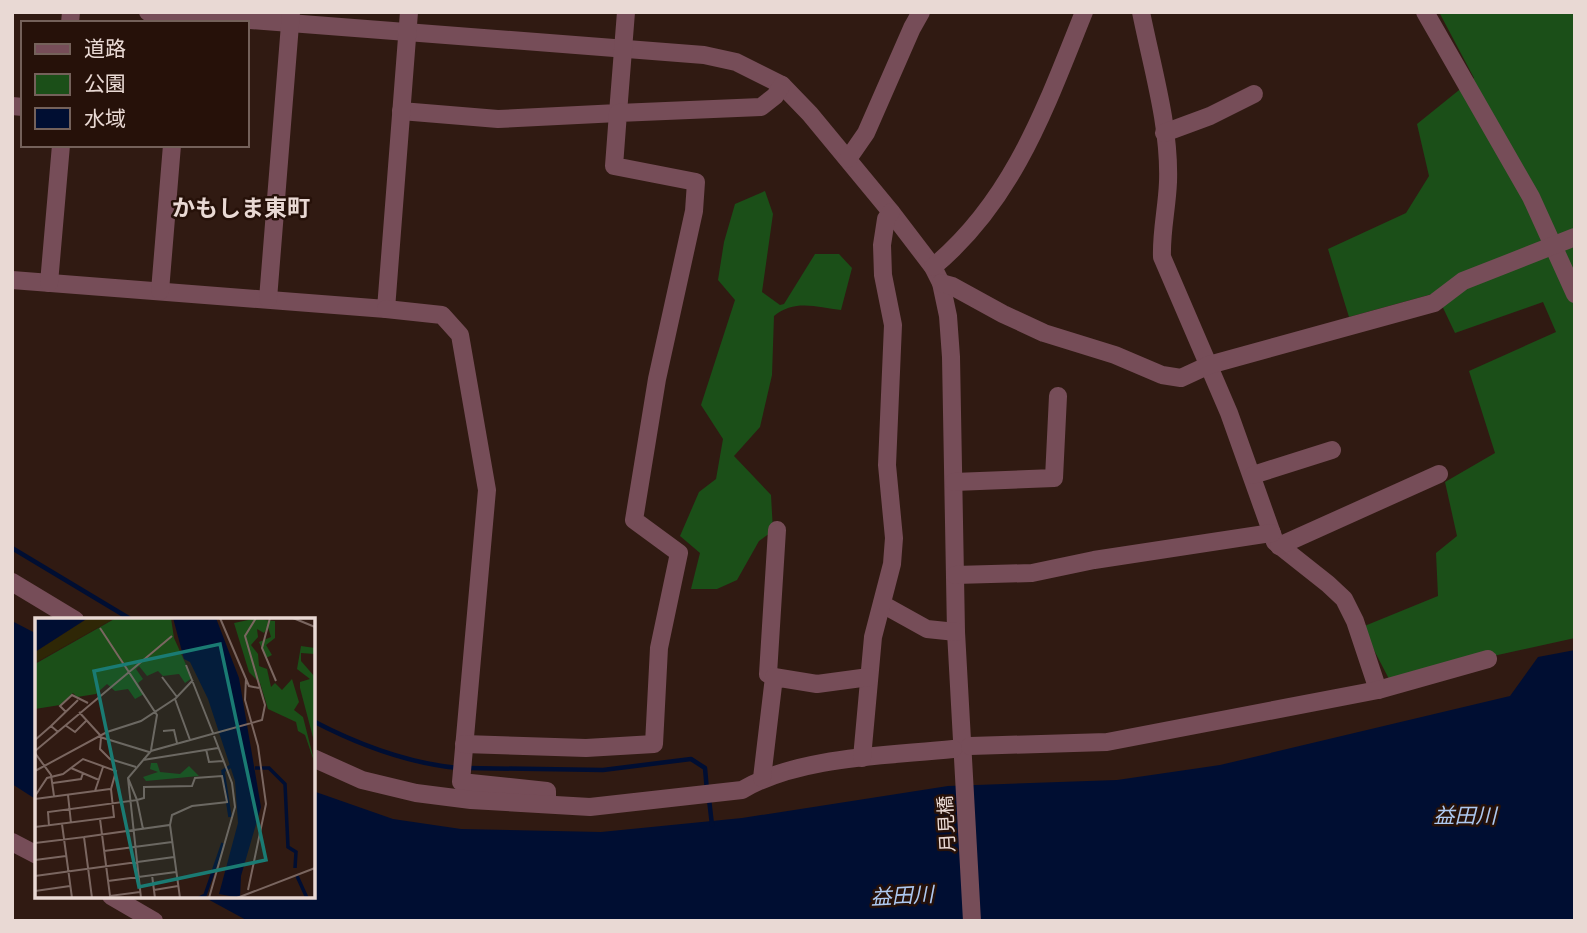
<svg xmlns="http://www.w3.org/2000/svg" width="1587" height="933" font-family="'Noto Sans','Noto Sans JP',sans-serif">
<rect width="100%" height="100%" fill="#301a12"/>
<g fill="#1b4f18">
<path d="M1439,12H1575V638L1389,679L1362,627L1438,596L1436,553L1457,536L1445,482L1495,453L1469,371L1556,332L1543,302L1455,333L1436,293L1349,317L1328,249L1406,213L1429,176L1417,124L1474,78Z"/>
<path d="M765,191L773,214L762,292L780,305L784,304L815,254H839L852,268L841,310C817,307 794,299 774,316L772,375L760,427L734,456L771,495L773,531L759,541L737,580L717,589H691L700,553L680,536L699,492L716,479L723,439L701,405L735,300L718,280L724,242L735,204Z"/>
</g>
<g fill="#000e32">
<path d="M12,621L37,634V800L12,784Z"/>
<path d="M1575,650V921H248L202,896H313V791L393,819L461,829L601,832L742,818L948,786L1117,780L1220,765L1510,696L1538,657Z"/>
</g>
<g fill="none" stroke-linecap="round" stroke-linejoin="round">
<g stroke="#000e32" stroke-width="4.5">
<path d="M12,548L132,620"/>
<path d="M313,721C359,745 406,763 458,768"/>
<path d="M466,768L603,770L691,759L705,768L707,791"/>
<path d="M709,799L712,825"/>
</g>
<g stroke="#764d58" stroke-width="18">
<path d="M148,12L704,55L736,62L782,85L810,114L891,212L933,267L941,283L948,316L951,357L956,632L972,921"/>
<path d="M1141,12C1152,67 1170,126 1168,182C1167,208 1161,232 1162,257L1229,413L1275,542L1328,584L1344,599L1355,621L1378,690"/>
<path d="M1425,12L1531,197L1575,294"/>
<path d="M70,23L71,12"/>
<path d="M12,106L23,107"/>
<path d="M401,111L498,119L618,113L626,12"/>
<path d="M1164,133L1210,116L1254,94"/>
<path d="M848,159L866,133L912,28L921,12"/>
<path d="M933,267C1014,200 1046,106 1084,12"/>
<path d="M12,280L386,309L409,12"/>
<path d="M49,283L61,145"/>
<path d="M941,283L952,286L1003,314L1044,333L1115,355L1162,375L1181,378L1209,365L1434,303L1463,281L1575,237"/>
<path d="M160,291L172,145"/>
<path d="M268,299L291,12"/>
<path d="M386,309L442,315L460,335L487,490L461,782L547,791V804"/>
<path d="M1253,475L1332,450"/>
<path d="M954,482L1054,478L1058,396"/>
<path d="M1279,546L1439,474"/>
<path d="M955,575L1032,573L1094,560L1272,533"/>
<path d="M12,582L75,620"/>
<path d="M882,604L927,629L956,632"/>
<path d="M774,677L768,674L777,530"/>
<path d="M464,744L586,748L654,744L659,648L679,553L634,520L657,379L694,211L696,182L614,166L618,113L761,107L775,96L782,85"/>
<path d="M970,746L1107,742L1378,690L1488,659"/>
<path d="M313,758L362,780L416,793L471,800L590,807L742,790C799,756 887,756 953,749"/>
<path d="M862,758L873,637L892,564L894,538L887,465L893,325L883,275L882,245L886,219L891,212"/>
<path d="M762,778L774,677L817,684L869,677"/>
<path d="M12,842L37,855"/>
<path d="M111,896L154,921"/>
</g>
</g>
<g text-anchor="middle" dominant-baseline="central" stroke-width="5" stroke-linejoin="round" paint-order="stroke">
<g font-size="19" fill="#e9d9d4" stroke="#261109">
<text transform="translate(946 824) rotate(-93)">月見橋</text>
</g>
<g font-size="21" font-style="italic" fill="#aec9f1" stroke="#261109">
<text x="1465" y="815">益田川</text>
<text transform="translate(902 895) rotate(-3)">益田川</text>
</g>
<g font-size="23" font-weight="bold" fill="#e9d9d4" stroke="#261109">
<text x="241" y="207">かもしま東町</text>
</g>
</g>
<g transform="translate(35 618)">
<rect width="280" height="280" fill="#301a12"/>
<path d="M81,0H136L139,20L157,60L150,65L144,56L128,58L123,53L112,58L104,48L101,51L108,61L103,65L109,76L100,81L93,71L80,73L72,66L61,76L42,79L38,75L25,87L0,91V46ZM218,1L240,3V20L231,27L237,37L231,40L224,24L236,19L233,9L229,15L222,11L223,19L216,27L223,36L224,48L232,51L236,69L240,65L247,72L257,61L264,84L259,92L268,99L280,146L270,117L263,113L261,104L233,91L225,65L214,54L199,5ZM266,28L280,30V36L266,35V43L280,59V127L265,70V64L275,61L262,51ZM116,145H122L125,154L145,156L154,148L164,158L111,163L108,159L123,154L115,151Z" fill="#1b4f18"/>
<path d="M53,0H80L0,45V34Z" fill="#2f2706"/>
<path d="M0,0H53L0,34ZM138,0H181L204,60L226,189L206,258L205,280L184,276L203,205L200,163L173,81L155,44L149,41Z" fill="#000e32"/>
<path fill="none" stroke="#000e32" stroke-width="3.5" d="M220,150H234L250,166L253,229L261,234L260,250M195,199L188,153L196,148M262,258L272,280M164,280L170,277L188,225"/>
<path fill="none" stroke="#7a6660" stroke-width="2" d="M185,0L214,68L224,70M235,0L227,30L241,63M258,0L280,9M65,10L122,97L116,132M151,47L178,115M127,59L142,79M211,60L210,82L223,128L231,186L213,272M140,81L155,122M31,94L25,88L37,77L53,85M44,94L65,117M30,107L40,114L52,102M128,113L139,112L142,125M23,114L16,108L43,82M65,119L114,134M66,120L65,131L75,141L101,149M0,122L16,108M171,131L174,144L188,143M0,133L137,18M0,135L16,157L19,178M108,142L183,130M36,150L64,162M0,153L72,114L106,103L141,80L158,62M93,160L102,182L109,180V169L157,168L160,160L187,158L192,184M18,165L46,161L48,155M60,173L68,149M33,177L36,205M0,178L12,160L28,156L48,141L81,153L76,171L79,199L0,209M0,181L75,171M65,201L75,278L105,274M27,206L37,280M135,207L137,197L157,188L193,184M14,208L13,194L102,182L108,211M49,219L135,207L145,280M0,225L49,219L57,280M69,233L137,224M0,242L31,238M117,257L120,280M0,258L139,239M73,263L141,254M119,272L143,268M0,273L35,268M106,280L93,160L116,133L227,102L230,87L210,18L221,0M174,280L200,189L197,165L179,118M202,280L280,250"/>
<path fill="#1a7b73" fill-opacity="0.15" stroke="#1a7b73" stroke-width="3.5" d="M185,26L231,242L104,269L59,53Z"/>
<rect width="280" height="280" fill="none" stroke="#e9d9d4" stroke-width="3.5"/>
</g>
<rect width="1587" height="933" fill="none" stroke="#e9d9d4" stroke-width="28"/>
<rect x="21" y="21" width="228" height="126" fill="#261109" stroke="#74615a" stroke-width="2"/>
<rect x="35" y="44" width="35" height="10" fill="#764d58" stroke="#74615a" stroke-width="2"/>
<text x="84" y="56" font-size="21" fill="#e9d9d4">道路</text>
<rect x="35" y="74" width="35" height="21" fill="#1b4f18" stroke="#74615a" stroke-width="2"/>
<text x="84" y="91" font-size="21" fill="#e9d9d4">公園</text>
<rect x="35" y="108" width="35" height="21" fill="#000e32" stroke="#74615a" stroke-width="2"/>
<text x="84" y="126" font-size="21" fill="#e9d9d4">水域</text>
</svg>
